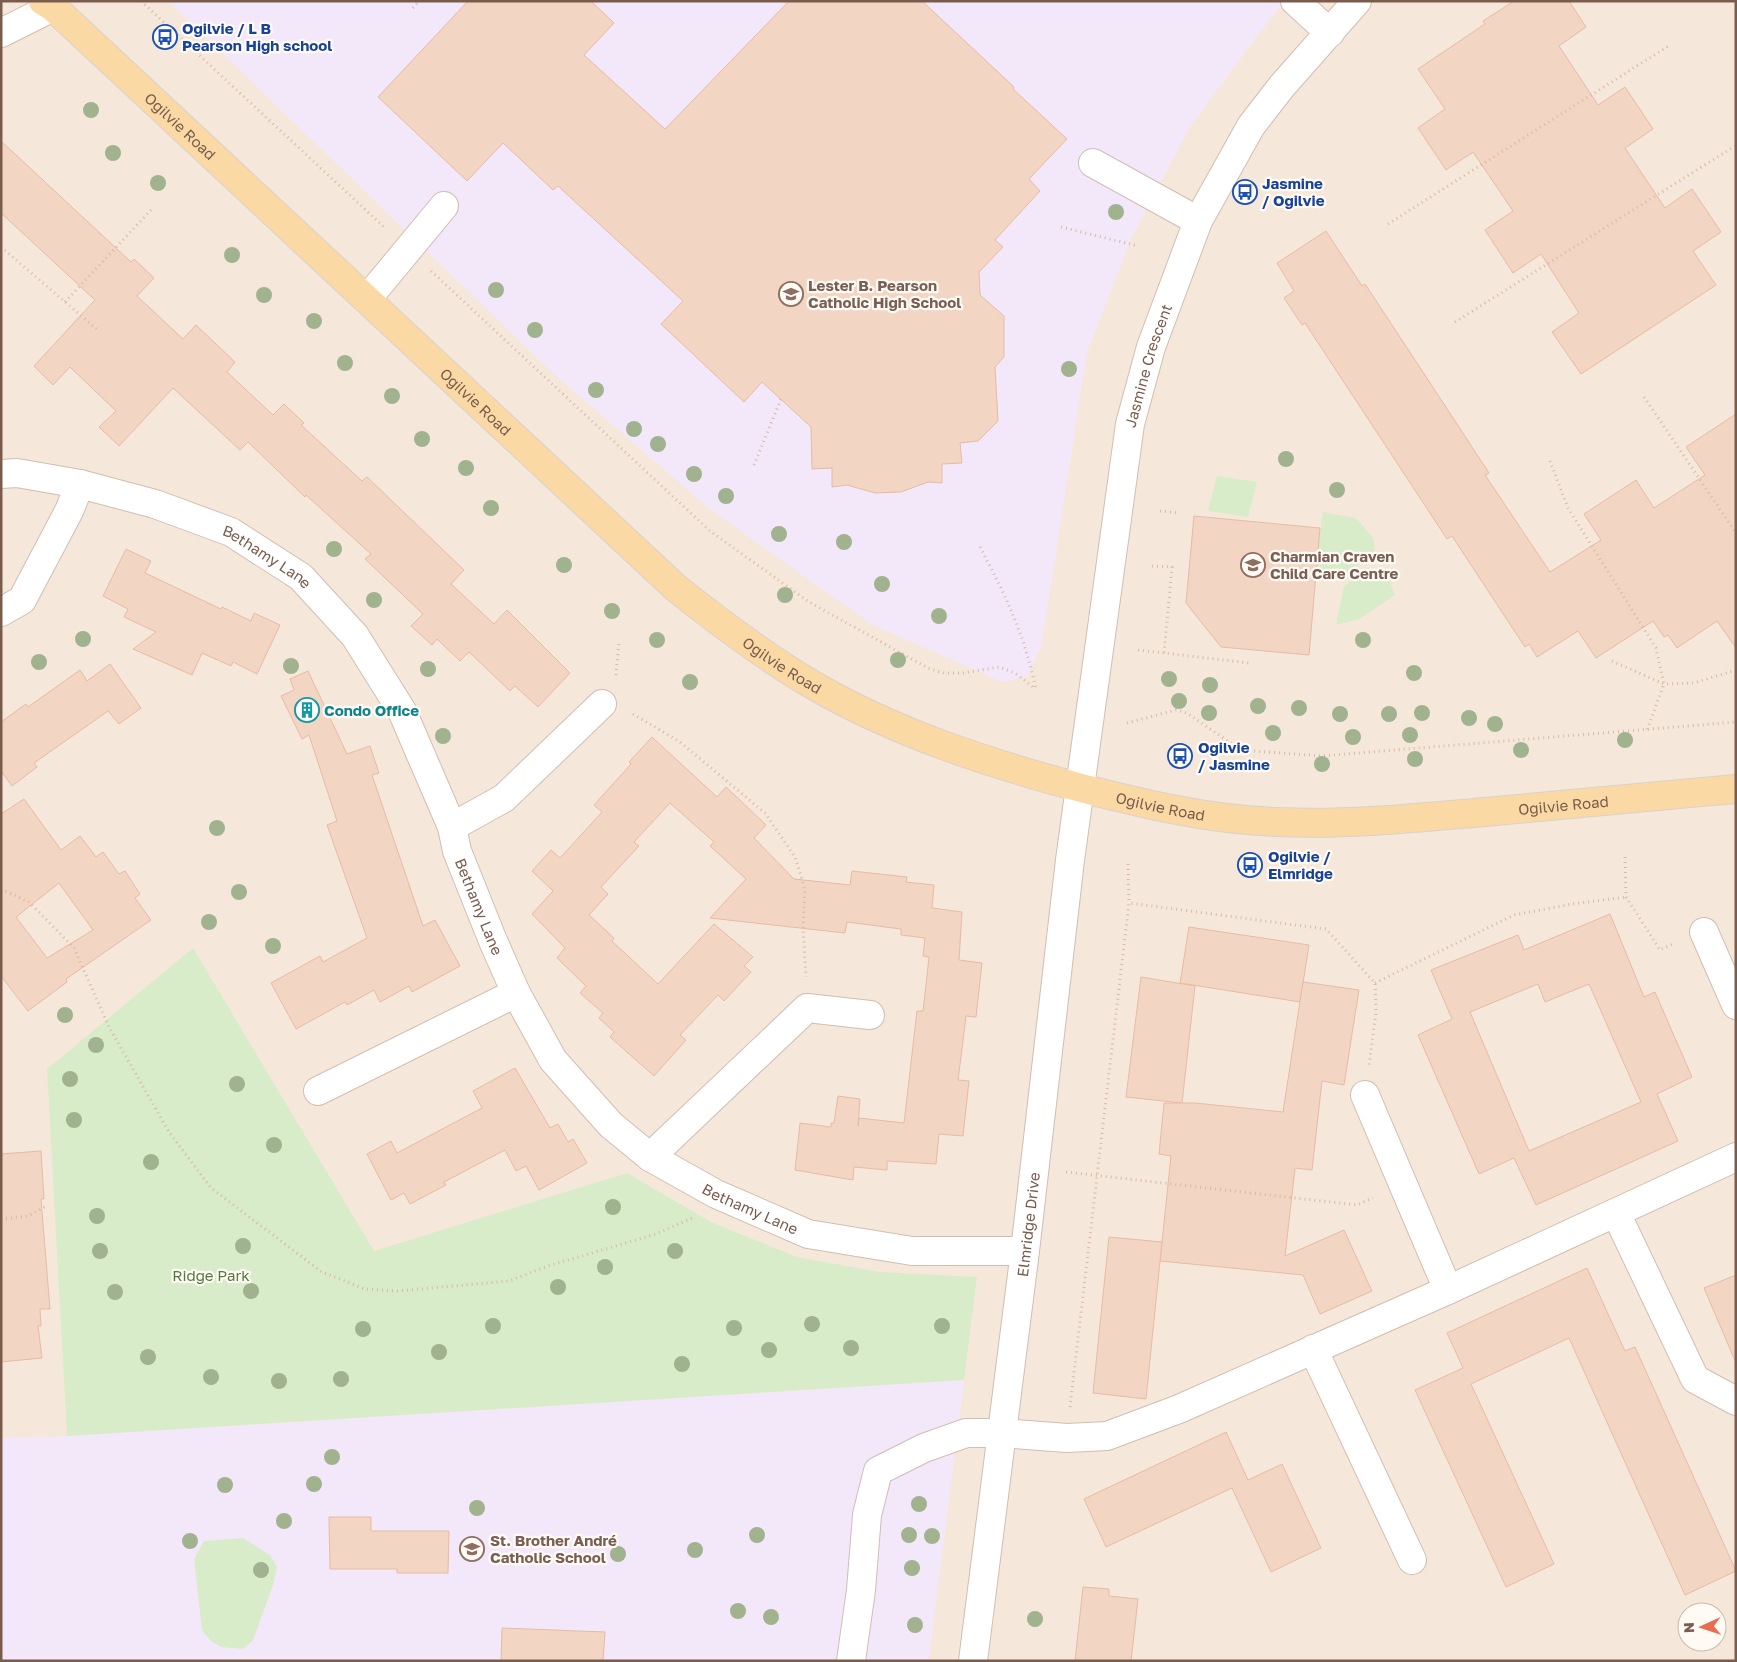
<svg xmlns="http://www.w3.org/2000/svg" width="1737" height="1662" font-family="'Golos Text',sans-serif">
<rect width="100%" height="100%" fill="#fdf6ec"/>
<path fill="#f5e8da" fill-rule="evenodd" d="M1,1H1736V1661H1ZM1687,1612H1717V1642H1687Z"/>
<g fill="#f3e8fa">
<path d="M168,1H1285L1275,12L1189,128L1132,237L1087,352L1042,644L1028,676L1003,682L873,625L711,510L555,375Z"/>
<path d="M964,1380L929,1661H1V1438L68,1436Z"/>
</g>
<g fill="#d8ecc9">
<path d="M1217,476L1257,482L1248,517L1208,511Z"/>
<path d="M1323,512L1356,518L1373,538L1375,550L1348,575L1315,572Z"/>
<path d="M1362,573L1389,580L1395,595L1359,619L1336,625L1344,586Z"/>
<path d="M193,948L374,1251L627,1173L711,1222L797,1257L880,1272L977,1277L964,1380L67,1436L47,1069Z"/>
<path d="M243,1538L270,1555L277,1567L273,1585L253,1640L243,1649L221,1647L211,1641L202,1630L194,1559L204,1541Z"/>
</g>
<g fill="#f3d5c3" stroke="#e6bba3" fill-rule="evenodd">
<path d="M468,1H591L614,23L584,55L665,129L789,1H922L1014,87L1013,89L1067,139L1029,179L1040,191L995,240L1003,247L979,272L980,295L1004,316V357L995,367L998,421L978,441L960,443L962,463L942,464V483L928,482L901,492L875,493L847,485L832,487V468L812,469L811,427L762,382L744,402L661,324L683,301L558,186L553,190L503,143L467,181L413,130L378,97Z"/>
<path d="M1514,1H1569L1586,27L1559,46L1598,105L1625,87L1653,129L1625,148L1665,208L1692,189L1721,232L1693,251L1716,285L1581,374L1552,332L1579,313L1541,254L1513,273L1485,230L1513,211L1473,152L1446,170L1418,128L1445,109L1418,69L1485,24L1483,21Z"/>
<path d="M1,141L131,262L134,259L154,278L137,296L183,339L196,325L235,362L227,372L273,415L284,404L304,423L301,425L362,481L367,477L464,570L451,584L494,624L507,610L570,673L538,707L515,686L510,691L469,652L460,661L437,639L432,645L411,626L423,614L365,559L371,554L306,495L305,497L248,442L240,450L173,388L119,446L99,427L116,411L92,388L70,367L53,385L34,366L95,300L1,213Z"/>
<path d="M1326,231L1362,286L1365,284L1436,392L1489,473L1485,475L1550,572L1601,540L1584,514L1636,480L1654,508L1705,475L1686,447L1736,414V648L1717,621L1677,648L1668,635L1664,637L1653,621L1596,658L1578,631L1537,657L1529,644L1525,647L1452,536L1447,539L1305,323L1302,325L1284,298L1294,291L1277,263Z"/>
<path d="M1194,516L1320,528L1309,655L1221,647L1186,603Z"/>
<path d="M126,549L151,561L145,573L221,609L222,607L251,621L254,613L280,625L257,674L233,662L231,666L202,653L192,675L133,649L156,632L124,617L128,609L103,596Z"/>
<path d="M110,664L141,708L119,724L108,711L34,763L37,767L12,786L1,771V722L26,704L28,707L80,670L87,681Z"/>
<path d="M308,671L347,754L370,746L379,773L372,775L423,926L435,920L460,966L412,992L409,986L380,1002L374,990L347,1005L345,1002L296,1029L271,983L320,956L323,962L367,938L327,825L337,821L309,735L302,739L281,696L294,690L290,679Z"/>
<path d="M652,737L717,797L726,787L766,825L754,838L794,879L850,885L852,871L907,877L906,882L934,885L932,908L962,912L959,960L982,963L976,1017L966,1016L962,1049L958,1080L969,1081L963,1136L939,1134L936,1164L887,1161V1170L854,1167L853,1180L795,1170L800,1123L831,1127V1123H834L838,1096L860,1099L858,1126L859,1118L904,1123L917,1011H923L926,985L929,957L923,956L925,938L901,935V929L847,922L845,933L710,918L746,879L710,846L714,842L670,803L634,842L639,846L601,887L608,894L589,915L614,938L612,941L658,984L714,924L753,957L744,966L751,972L724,1001L718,995L680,1035L686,1040L654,1076L610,1037L614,1032L599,1018L603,1013L580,993L586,986L557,958L565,948L532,914L553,891L532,871L551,850L560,858L602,812L594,805L631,764L629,762Z"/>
<path d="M24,799L61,850L80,836L96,857L103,852L119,874L125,871L140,894L135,898L151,920L66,979L67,982L28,1011L1,976V814ZM59,883L93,930L47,958L16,917Z"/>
<path d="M1610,914L1644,997L1655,992L1692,1077L1657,1094L1678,1141L1536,1205L1514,1158L1479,1174L1418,1035L1452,1019L1431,970L1518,935L1524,950ZM1538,984L1545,1002L1589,984L1641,1102L1529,1151L1470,1012Z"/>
<path d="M1189,927L1309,945L1300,1002L1180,983Z"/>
<path d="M1141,977L1195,986L1182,1103L1126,1097Z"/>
<path d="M1303,982L1359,990L1344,1085L1322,1081L1312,1170L1295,1168L1285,1256L1344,1230L1372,1291L1320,1314L1303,1275L1160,1261L1171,1156L1159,1154L1164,1103H1195L1283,1112Z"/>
<path d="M515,1068L550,1128L558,1124L568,1142L573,1139L587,1163L539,1190L526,1166L516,1171L505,1150L444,1182L446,1185L410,1204L404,1193L391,1200L367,1154L391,1141L397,1153L482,1108L473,1091Z"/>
<path d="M41,1151L44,1199H41L50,1309H40L41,1326H38L42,1358L1,1362V1154Z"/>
<path d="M1109,1237L1162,1242L1146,1399L1093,1393Z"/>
<path d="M1587,1268L1625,1351L1635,1347L1736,1571L1685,1595L1569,1338L1471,1384L1554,1564L1506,1587L1415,1390L1463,1368L1447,1333Z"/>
<path d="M1736,1275V1363L1704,1288Z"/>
<path d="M1226,1432L1248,1480L1282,1464L1321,1548L1271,1572L1232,1488L1106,1547L1084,1499Z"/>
<path d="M329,1517H371V1531H449L448,1573H397V1569H330Z"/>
<path d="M1083,1587L1109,1589V1596L1138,1599L1131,1661H1075Z"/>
<path d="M502,1628L605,1632L603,1661H501Z"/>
</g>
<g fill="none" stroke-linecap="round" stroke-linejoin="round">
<defs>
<g id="minor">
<path d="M1295,1L1330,33"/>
<path d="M1,33L53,7"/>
<path d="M1093,163L1198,221"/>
<path d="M367,299L444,206"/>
<path id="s1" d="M1,474L17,473L80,484L155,504L231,532L301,577L355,636L402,711L452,827L457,851L493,941L516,993L553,1060L611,1125L650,1157L716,1194L808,1234L912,1251H1025"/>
<path d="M1,612L22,600L69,511L80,484"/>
<path d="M452,827L504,798L602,704"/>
<path d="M1704,932L1736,1005"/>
<path d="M318,1091L516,993"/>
<path d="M1365,1095L1448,1290"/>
<path d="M650,1157L807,1008L870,1015"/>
<path d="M1616,1213L1695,1379L1736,1401"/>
<path d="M1313,1349L1412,1560"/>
<path d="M851,1661L861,1590L867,1515L878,1471L924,1448L966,1433H1001L1067,1438L1107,1436L1179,1409L1448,1290L1736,1157"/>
<path id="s2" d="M973,1661L1025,1251L1070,860L1130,424L1151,347L1198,221L1251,126L1282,86L1357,1"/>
</g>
<g id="major">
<path id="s3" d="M43,1L53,7L676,588C720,623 765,657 813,685C897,734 992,764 1085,789C1148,805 1212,820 1278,822C1347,825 1416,818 1485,812C1568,805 1652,796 1736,789"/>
</g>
</defs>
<use href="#minor" stroke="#d1beb0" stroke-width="30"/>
<use href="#major" stroke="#dad1cd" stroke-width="30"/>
<g stroke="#d9b8a5" stroke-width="3" stroke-dasharray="1 4" stroke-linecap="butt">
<path d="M141,1L384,227"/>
<path d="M413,8L419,1"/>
<path d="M1388,224L1670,45"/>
<path d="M1061,227L1138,246"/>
<path d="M1,247L99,331"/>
<path d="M431,271L710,531L809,602L928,668L944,673H963L999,667L1015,673L1036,689"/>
<path d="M65,302L151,210"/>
<path d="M1455,322L1735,146"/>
<path d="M1644,397L1736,533"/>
<path d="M1550,461L1568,508L1656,648L1664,684L1647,730"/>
<path d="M754,465L781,399"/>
<path d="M1160,511L1179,513"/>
<path d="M980,547C1006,596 1024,634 1036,689"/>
<path d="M1152,566L1172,567L1164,653"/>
<path d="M1138,650L1249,663"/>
<path d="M1612,661L1664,684L1694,683L1736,670"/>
<path d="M616,675L619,642"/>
<path d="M633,714L680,742L765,813L795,857L805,889L803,928L806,977"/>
<path d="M1127,723L1176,710L1187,713L1232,744L1254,751L1322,756L1736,722"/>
<path d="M1625,857L1626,897L1660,950L1673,944"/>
<path d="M1128,864L1129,903"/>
<path d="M1,889L29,902L74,948L109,1027L169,1132L211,1188L322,1272L365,1289L398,1291L509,1281L548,1266L656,1234L692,1218"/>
<path d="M1375,983L1514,915L1572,904L1626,897"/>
<path d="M1066,1172L1357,1205L1373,1198"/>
<path d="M1,1219L28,1216L48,1205"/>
<path d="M1070,1407L1129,903L1326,929L1375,983L1376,1012L1369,1065"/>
</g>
<use href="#minor" stroke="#fff" stroke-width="28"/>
<use href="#major" stroke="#fbd9a5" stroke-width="28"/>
</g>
<g fill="#a0b28e">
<circle cx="91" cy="110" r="8"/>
<circle cx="113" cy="153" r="8"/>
<circle cx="158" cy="183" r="8"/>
<circle cx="1116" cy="212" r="8"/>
<circle cx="232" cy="255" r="8"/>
<circle cx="496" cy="290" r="8"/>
<circle cx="264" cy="295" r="8"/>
<circle cx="314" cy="321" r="8"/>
<circle cx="535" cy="330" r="8"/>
<circle cx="345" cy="363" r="8"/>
<circle cx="1069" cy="369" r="8"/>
<circle cx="596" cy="390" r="8"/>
<circle cx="392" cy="396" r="8"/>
<circle cx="634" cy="429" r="8"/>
<circle cx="422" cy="439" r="8"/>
<circle cx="658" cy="444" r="8"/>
<circle cx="1286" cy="459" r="8"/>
<circle cx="466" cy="468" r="8"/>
<circle cx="694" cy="474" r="8"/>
<circle cx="1337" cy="490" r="8"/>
<circle cx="726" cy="496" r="8"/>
<circle cx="491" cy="508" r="8"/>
<circle cx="779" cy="534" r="8"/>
<circle cx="844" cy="542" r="8"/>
<circle cx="334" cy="549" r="8"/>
<circle cx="564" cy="565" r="8"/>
<circle cx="882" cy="584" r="8"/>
<circle cx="785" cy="595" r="8"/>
<circle cx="374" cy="600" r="8"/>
<circle cx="612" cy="611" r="8"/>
<circle cx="939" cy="616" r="8"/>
<circle cx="83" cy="639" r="8"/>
<circle cx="657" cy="640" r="8"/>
<circle cx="1363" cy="640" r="8"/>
<circle cx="898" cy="660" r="8"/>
<circle cx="39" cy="662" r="8"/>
<circle cx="291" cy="666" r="8"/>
<circle cx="428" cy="669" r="8"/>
<circle cx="1414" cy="673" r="8"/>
<circle cx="1169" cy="679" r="8"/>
<circle cx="690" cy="682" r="8"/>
<circle cx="1210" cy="685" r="8"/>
<circle cx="1179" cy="701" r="8"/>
<circle cx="1258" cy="706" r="8"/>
<circle cx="1299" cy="708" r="8"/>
<circle cx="1209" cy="713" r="8"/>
<circle cx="1422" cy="713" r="8"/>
<circle cx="1340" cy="714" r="8"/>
<circle cx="1389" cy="714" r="8"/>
<circle cx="1469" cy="718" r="8"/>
<circle cx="1495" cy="724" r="8"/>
<circle cx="1273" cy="733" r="8"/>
<circle cx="1410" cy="735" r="8"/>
<circle cx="443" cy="736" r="8"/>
<circle cx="1353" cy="737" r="8"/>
<circle cx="1625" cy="740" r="8"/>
<circle cx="1521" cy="750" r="8"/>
<circle cx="1415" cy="759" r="8"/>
<circle cx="1322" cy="764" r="8"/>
<circle cx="217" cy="828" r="8"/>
<circle cx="239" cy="892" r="8"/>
<circle cx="209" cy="922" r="8"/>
<circle cx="273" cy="946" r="8"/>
<circle cx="65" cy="1015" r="8"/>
<circle cx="96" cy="1045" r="8"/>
<circle cx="70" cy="1079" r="8"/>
<circle cx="237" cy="1084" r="8"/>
<circle cx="74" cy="1120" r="8"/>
<circle cx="274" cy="1145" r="8"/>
<circle cx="151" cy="1162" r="8"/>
<circle cx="613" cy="1207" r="8"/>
<circle cx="97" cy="1216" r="8"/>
<circle cx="243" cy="1246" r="8"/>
<circle cx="100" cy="1251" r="8"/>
<circle cx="675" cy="1251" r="8"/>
<circle cx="605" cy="1267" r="8"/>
<circle cx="558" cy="1287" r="8"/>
<circle cx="251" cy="1291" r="8"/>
<circle cx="115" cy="1292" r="8"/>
<circle cx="812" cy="1324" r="8"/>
<circle cx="493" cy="1326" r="8"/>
<circle cx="942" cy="1326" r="8"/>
<circle cx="734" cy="1328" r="8"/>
<circle cx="363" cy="1329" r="8"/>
<circle cx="851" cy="1348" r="8"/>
<circle cx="769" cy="1350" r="8"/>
<circle cx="439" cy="1352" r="8"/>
<circle cx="148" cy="1357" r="8"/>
<circle cx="682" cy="1364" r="8"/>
<circle cx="211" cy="1377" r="8"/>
<circle cx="341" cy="1379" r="8"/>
<circle cx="279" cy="1381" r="8"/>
<circle cx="332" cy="1457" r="8"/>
<circle cx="314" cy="1484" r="8"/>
<circle cx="225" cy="1485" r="8"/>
<circle cx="919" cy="1504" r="8"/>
<circle cx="477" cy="1508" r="8"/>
<circle cx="284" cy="1521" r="8"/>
<circle cx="757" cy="1535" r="8"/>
<circle cx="909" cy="1535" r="8"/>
<circle cx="932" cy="1536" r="8"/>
<circle cx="190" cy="1541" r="8"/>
<circle cx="695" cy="1550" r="8"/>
<circle cx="618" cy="1554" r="8"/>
<circle cx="912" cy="1568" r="8"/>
<circle cx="261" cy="1570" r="8"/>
<circle cx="738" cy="1611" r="8"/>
<circle cx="771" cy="1617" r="8"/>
<circle cx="1035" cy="1619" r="8"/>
<circle cx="915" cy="1625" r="8"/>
</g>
<defs>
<symbol id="bus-ring" viewBox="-11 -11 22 22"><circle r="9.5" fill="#fffaf3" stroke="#1a4fb4" stroke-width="1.5"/><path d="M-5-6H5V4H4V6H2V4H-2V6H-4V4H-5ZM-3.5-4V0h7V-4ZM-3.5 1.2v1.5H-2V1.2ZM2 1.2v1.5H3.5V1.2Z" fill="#1a4fb4"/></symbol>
<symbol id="school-ring" viewBox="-11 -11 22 22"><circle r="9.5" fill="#fffaf3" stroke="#8d6e63" stroke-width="1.5"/><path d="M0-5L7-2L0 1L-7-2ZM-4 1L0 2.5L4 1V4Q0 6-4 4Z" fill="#8d6e63"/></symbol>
<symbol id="building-ring" viewBox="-11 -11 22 22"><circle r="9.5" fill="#fffaf3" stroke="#0f9aa8" stroke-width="1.5"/><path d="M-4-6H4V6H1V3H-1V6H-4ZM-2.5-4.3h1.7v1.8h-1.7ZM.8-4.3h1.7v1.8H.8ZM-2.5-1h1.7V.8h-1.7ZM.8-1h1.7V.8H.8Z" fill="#0f9aa8"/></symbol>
</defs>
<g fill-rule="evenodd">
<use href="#bus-ring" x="151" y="23" width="28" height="28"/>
<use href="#bus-ring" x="1231" y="178" width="28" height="28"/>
<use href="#school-ring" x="777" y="280" width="28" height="28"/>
<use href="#school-ring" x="1239" y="551" width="28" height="28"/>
<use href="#building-ring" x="293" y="696" width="28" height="28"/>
<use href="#bus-ring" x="1166" y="742" width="28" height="28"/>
<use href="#bus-ring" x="1236" y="851" width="28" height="28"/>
<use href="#school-ring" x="458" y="1535" width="28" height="28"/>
</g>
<g text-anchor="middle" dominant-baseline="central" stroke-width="4.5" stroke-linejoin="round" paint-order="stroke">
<g font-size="15" font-weight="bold" fill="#164399" stroke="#fffaf3" text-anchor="start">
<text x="182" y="28">Ogilvie / L B<tspan x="182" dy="17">Pearson High school</tspan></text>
<text x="1262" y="183">Jasmine<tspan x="1262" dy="17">/ Ogilvie</tspan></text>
<text x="1198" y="747">Ogilvie<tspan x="1198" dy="17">/ Jasmine</tspan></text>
<text x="1268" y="856">Ogilvie /<tspan x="1268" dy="17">Elmridge</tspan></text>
</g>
<g font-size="15" fill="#7a5c4d" stroke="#fffaf3">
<text stroke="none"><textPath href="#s3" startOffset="186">Ogilvie Road</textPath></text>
<text stroke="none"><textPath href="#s2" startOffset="1308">Jasmine Crescent</textPath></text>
<text stroke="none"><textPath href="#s3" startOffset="590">Ogilvie Road</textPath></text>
<text stroke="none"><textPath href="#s1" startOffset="282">Bethamy Lane</textPath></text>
<text stroke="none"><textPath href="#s3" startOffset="995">Ogilvie Road</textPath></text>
<text stroke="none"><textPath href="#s3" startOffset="1401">Ogilvie Road</textPath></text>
<text stroke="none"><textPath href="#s3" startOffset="1806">Ogilvie Road</textPath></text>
<text stroke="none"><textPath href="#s1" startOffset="701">Bethamy Lane</textPath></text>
<text stroke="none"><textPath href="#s1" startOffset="1122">Bethamy Lane</textPath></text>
<text stroke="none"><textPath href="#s2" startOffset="440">Elmridge Drive</textPath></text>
</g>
<g font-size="15" font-weight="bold" fill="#785e54" stroke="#fffaf3" text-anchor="start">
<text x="808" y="285">Lester B. Pearson<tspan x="808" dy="17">Catholic High School</tspan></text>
<text x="1270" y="556">Charmian Craven<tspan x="1270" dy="17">Child Care Centre</tspan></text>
<text x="490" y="1540">St. Brother André<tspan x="490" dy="17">Catholic School</tspan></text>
</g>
<g font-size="15" font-weight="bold" fill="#0d838f" stroke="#fffaf3" text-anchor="start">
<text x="324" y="710">Condo Office</text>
</g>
<g font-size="15" fill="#537a41" stroke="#fffaf3">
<text x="211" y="1275">Ridge Park</text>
</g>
</g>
<rect width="1737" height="1662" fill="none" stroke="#7a5c4d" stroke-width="5"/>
<g transform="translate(1702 1627) rotate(267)"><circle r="24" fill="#fffaf3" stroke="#cabbb1"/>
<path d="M0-4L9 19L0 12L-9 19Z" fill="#e76f51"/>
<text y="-8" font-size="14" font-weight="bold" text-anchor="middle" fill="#7a5c4d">N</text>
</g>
</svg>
